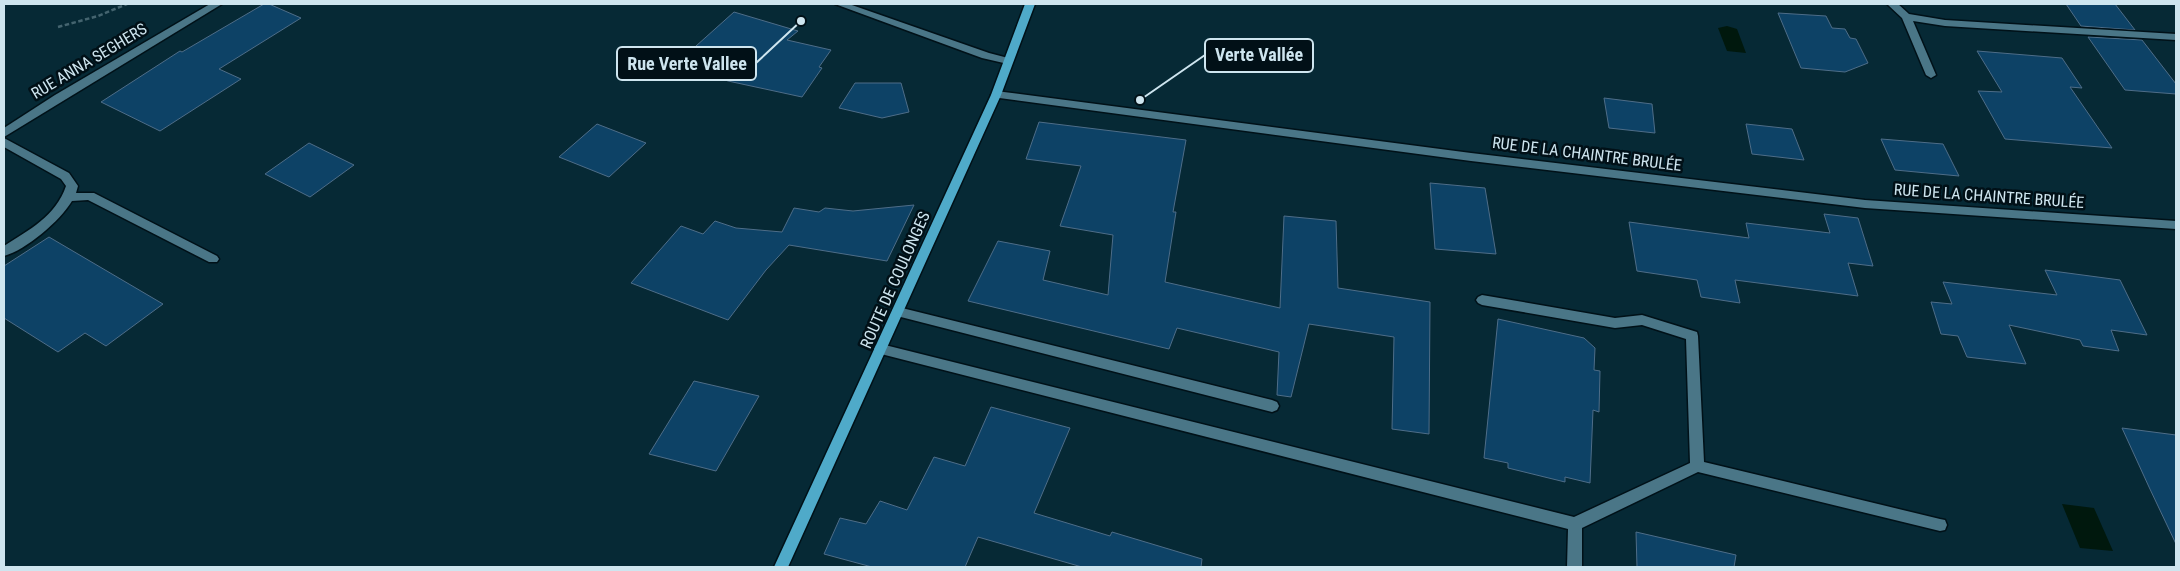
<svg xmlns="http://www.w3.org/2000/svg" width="2180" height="571" font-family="'Roboto Condensed',sans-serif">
<rect width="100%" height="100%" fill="#062935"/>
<g fill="#00180d">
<path d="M1727,26L1737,29L1746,53L1727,51L1718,28Z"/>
<path d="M2062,504L2094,508L2113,551L2080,548Z"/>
</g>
<g fill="#0d4266" stroke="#4e6d88">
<path d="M264,4H269L301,18L219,69L241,79L160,131L101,102L180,51L182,52Z"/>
<path d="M2066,4H2115L2135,30L2081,26Z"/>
<path d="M734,12L798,31L787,40L831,50L819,67L822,68L802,97L728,81L677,63Z"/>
<path d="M1778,13L1826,16L1832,28L1845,29L1850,38L1856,39L1868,63L1845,72L1801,68Z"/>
<path d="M2088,37L2142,40L2176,84V94L2125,90Z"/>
<path d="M1977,51L2062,58L2082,88L2070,87L2112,148L2005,139L1978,91L2002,92Z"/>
<path d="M855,83H901L909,112L882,118L839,108Z"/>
<path d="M1604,98L1652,104L1655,133L1609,128Z"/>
<path d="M1039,122L1186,140L1173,212H1176L1165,282L1280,308L1284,216L1336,221L1338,288L1430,302L1429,434L1392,429L1394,337L1309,324L1291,397L1277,395L1279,352L1177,328L1169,349L968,301L998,241L1050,251L1043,280L1108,295L1113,235L1060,226L1081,166L1026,159Z"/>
<path d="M597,124L646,143L609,177L559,157Z"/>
<path d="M1746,124L1792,129L1804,160L1752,154Z"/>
<path d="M1881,139L1943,144L1959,176L1895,170Z"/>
<path d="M309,143L354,165L310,197L265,174Z"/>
<path d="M1430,183L1485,188L1496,254L1435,249Z"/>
<path d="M914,205L887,261L789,245L766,270L728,320L631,283L681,226L703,234L715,221L736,228L782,232L794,208L819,212L825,208L853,211Z"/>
<path d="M1824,214L1858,218L1873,266L1848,263L1858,296L1735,280L1740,303L1701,297L1697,280L1637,271L1629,222L1749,238L1746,223L1830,233Z"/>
<path d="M49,237L163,304L106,346L85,333L58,352L4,318V266Z"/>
<path d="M2045,270L2120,280L2147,335L2111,330L2119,351L2083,346L2080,340L2009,325L2026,364L1967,357L1958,336L1941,334L1931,302L1952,304L1943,282L2057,295Z"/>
<path d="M1498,319L1584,338L1595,348L1594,370L1600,371L1599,412L1593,410L1590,483L1565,477V482L1508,468V463L1484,458Z"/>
<path d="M694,381L759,396L716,471L649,454Z"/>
<path d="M991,407L1070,428L1034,513L1110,536L1112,532L1202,559L1201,567H1082L978,537L965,567H872L824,554L840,518L866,524L880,501L907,510L934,457L965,466Z"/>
<path d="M2122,428L2176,435V544L2149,487Z"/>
<path d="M1636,532L1736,555L1734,567H1637Z"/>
</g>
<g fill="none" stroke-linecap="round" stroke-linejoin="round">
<defs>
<g id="minor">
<path d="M210,4H222L4,137V128L55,95Z"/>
<path d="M835,4H849L989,53L1012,59L1013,61L1008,64L982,58Z"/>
<path d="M1887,4H1898L1909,14L1945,20L2176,34V40L1945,26L1913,21L1936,75L1931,78L1926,75L1902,18Z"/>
<path d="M996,91L1471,153L1865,200L2176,221V229L1865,208L1471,161L992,97L991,95Z"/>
<path d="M4,138L69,173L78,186L76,193H94L217,256L219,259L217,262H209L88,200L72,201C60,221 26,250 4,256V246C29,230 56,216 66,186L61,179L4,147Z"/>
<path d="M1482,295L1615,318L1642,315L1697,332L1698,336L1704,462L1940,519L1945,520L1947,525L1945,530L1940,531L1698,472L1582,528V567H1567L1568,529L881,354L876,353L874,349L876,345L881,344L1574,517L1690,463L1686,339L1642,325L1615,328L1482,305L1478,303L1476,300L1478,297Z"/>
<path d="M898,307L1272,400L1277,402L1279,406L1277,410L1272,412L893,315L892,312L893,309Z"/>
</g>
<path id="major" d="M1025,4H1035L1001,95L788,567H774L991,95Z"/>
</defs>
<use href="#minor" stroke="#001118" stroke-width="3"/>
<use href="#major" stroke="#001118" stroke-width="3"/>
<path stroke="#44646f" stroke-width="2.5" stroke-dasharray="4.5 2.5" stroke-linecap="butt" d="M58,27L98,16L127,4"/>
<use href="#minor" fill="#4a7687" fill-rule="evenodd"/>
<use href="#major" fill="#4faac9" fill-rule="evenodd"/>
</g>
<g text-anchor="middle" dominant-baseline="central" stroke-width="5" stroke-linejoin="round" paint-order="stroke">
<g font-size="16" fill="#cee5ef" stroke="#011017">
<text transform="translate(89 61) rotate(-31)">RUE ANNA SEGHERS</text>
<text transform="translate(1587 154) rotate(7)">RUE DE LA CHAINTRE BRULÉE</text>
<text transform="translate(1989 196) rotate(4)">RUE DE LA CHAINTRE BRULÉE</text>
<text transform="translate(895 280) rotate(-66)">ROUTE DE COULONGES</text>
</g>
</g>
<path fill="none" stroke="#cee5ef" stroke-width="2" d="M1140 100L1205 55M801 21L756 63"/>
<g fill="#cee5ef" stroke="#011017" stroke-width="2">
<circle cx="1140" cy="100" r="5"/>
<circle cx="801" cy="21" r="5"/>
</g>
<g fill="#011017" stroke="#cee5ef" stroke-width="2">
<rect x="1205" y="39" width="108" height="33" rx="5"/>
<rect x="617" y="47" width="139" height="33" rx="5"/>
</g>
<g font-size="18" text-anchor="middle" font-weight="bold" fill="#cee5ef">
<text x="1259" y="61">Verte Vallée</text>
<text x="687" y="70">Rue Verte Vallee</text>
</g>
<rect width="2180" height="571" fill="none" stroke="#cee5ef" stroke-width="10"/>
</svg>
